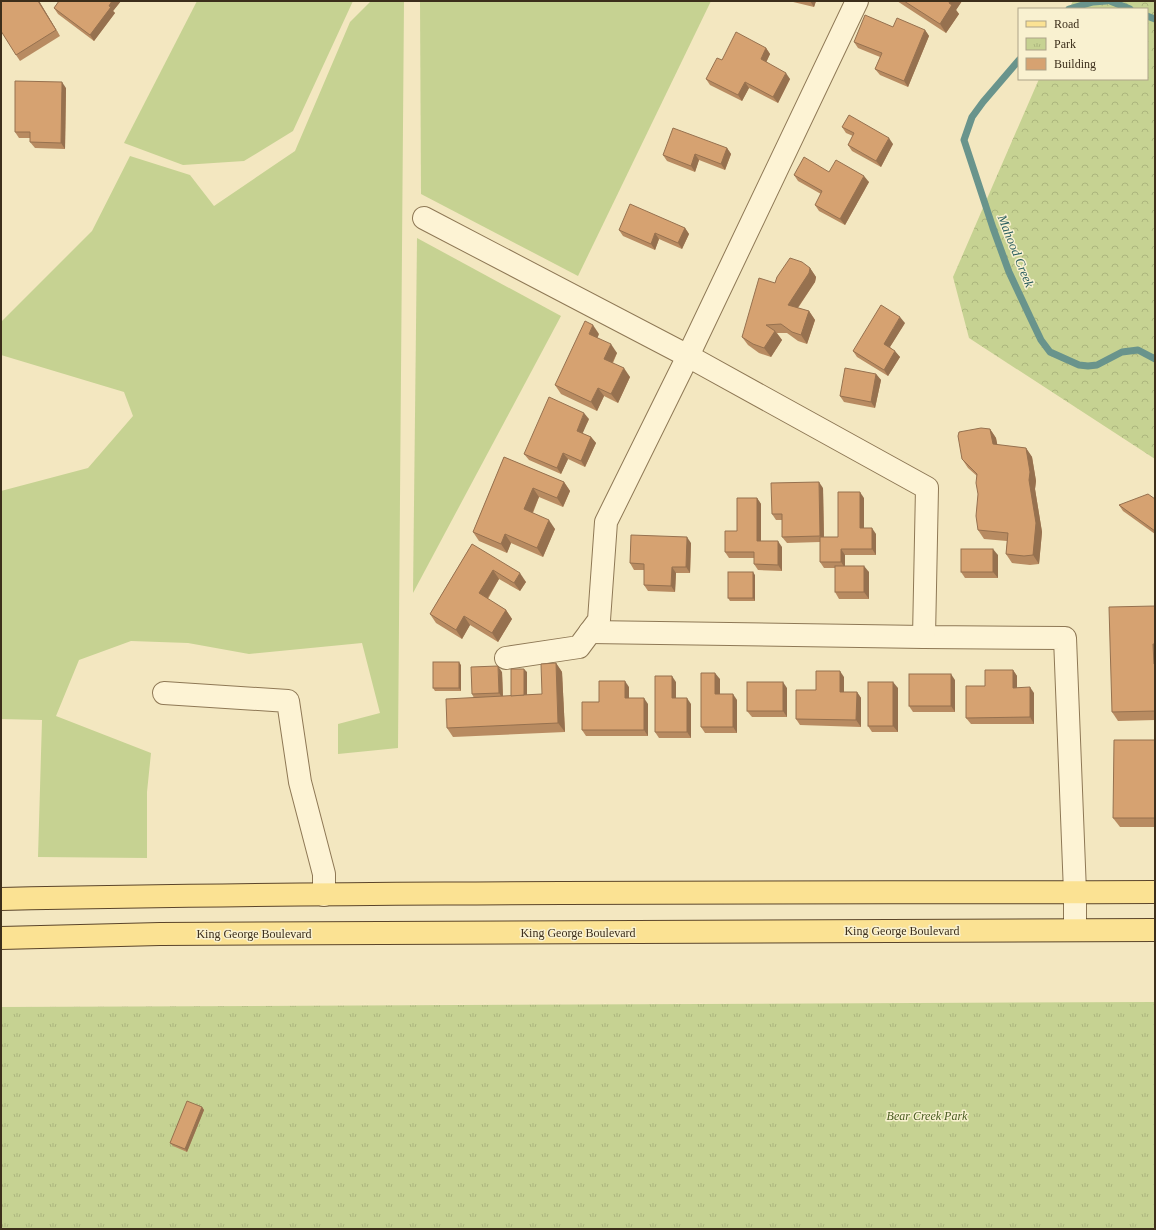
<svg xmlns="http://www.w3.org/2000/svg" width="1156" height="1230" font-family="'Times New Roman',serif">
<defs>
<pattern id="forest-crowns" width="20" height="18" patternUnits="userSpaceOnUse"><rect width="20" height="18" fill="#c6d292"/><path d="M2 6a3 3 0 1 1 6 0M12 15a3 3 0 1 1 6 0" fill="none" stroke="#abb57d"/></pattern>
<pattern id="park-tufts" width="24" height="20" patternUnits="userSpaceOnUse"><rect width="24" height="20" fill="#c6d292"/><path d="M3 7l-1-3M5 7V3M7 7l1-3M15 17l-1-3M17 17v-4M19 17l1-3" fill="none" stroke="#abb57d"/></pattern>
</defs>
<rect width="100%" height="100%" fill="#f3e7c0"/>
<g fill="#c6d292">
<path d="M197,1H353L293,131L244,161L183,165L124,143Z"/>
<path d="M371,1H404L398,748L338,754V724L380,713L362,643L249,654L188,643L131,641L79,660L56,716L151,753L147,792V858L38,857L42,720L1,719V491L88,468L133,416L124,392L1,355V322L92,231L130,156L190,175L214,206L295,151L350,22Z"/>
<path d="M420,1H711L578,276L421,194Z"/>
<path d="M417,238L561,316L413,593Z"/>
</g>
<path fill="url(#forest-crowns)" d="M1073,1H1155V459L969,338L953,277L1039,79H1147V9H1069Z"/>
<path fill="url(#park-tufts)" d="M1155,1002V1229H1V1007Z"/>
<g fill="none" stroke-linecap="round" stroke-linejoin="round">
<g stroke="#69948c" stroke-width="7">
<path d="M1110,1L1130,9"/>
<path d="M1069,9L1093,2L1106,1"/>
<path d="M1147,16L1155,19"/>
<path d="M1019,60L983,102L972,117L964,140L993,228L1009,272L1031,319L1041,340L1050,352L1079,365L1088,366L1097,365L1122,352L1138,350L1155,359"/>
</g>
<defs>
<g id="minor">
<path d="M424,218L688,356L927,488L924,637L1065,638L1075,892V930"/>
<path d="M590,632L924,637"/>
<path d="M506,658L579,647L599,620L606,522L688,356L857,1"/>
<path d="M164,693L288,701L300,782L324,874V895"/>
</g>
<g id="major">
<path d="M1,899C386,891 770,893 1155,892"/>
<path d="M1,938L160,934L1155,930"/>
</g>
</defs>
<use href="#minor" stroke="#8e7855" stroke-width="24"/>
<use href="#major" stroke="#5b452a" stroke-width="24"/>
<use href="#minor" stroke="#fdf3d4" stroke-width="22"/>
<use href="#major" stroke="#fbe293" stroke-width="22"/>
</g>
<g fill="#b88b61">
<path d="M1,1H39L60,36L20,61L16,55Z"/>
<path d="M59,1H121L113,11L115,13L94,41L58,14L54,8Z"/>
<path d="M789,1H816L814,7Z"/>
<path d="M897,1H962L956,10L959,14L946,33Z"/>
<path d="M925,30L929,36L908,87L880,75L875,69L880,57L858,48L854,42Z"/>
<path d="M766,48L770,54L766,62L790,79L778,103L749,88L742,101L710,85L706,79L722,60Z"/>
<path d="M66,88L65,149L35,148L30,142V138H19L15,132Z"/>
<path d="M842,127L893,144L881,167L852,151L848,145L853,136L846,133Z"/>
<path d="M727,148L731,154L725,170L699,160L695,172L667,161L663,155Z"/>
<path d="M829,172L869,182L845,225L819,211L815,205L821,194L798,181L794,175Z"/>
<path d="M685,228L689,234L682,249L659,239L655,250L623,236L619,230Z"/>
<path d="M810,268L816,277L815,282L798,308L809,311L815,320L807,344L798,341L787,333H777L782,340L771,357L759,353L748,345L742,337L775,283Z"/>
<path d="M905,323L890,347L900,357L888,376L857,357L853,351Z"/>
<path d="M599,334L597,338L617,353L613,363L630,377L618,403L604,396L597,411L561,394L555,385Z"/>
<path d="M876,374L881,380L875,408L844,402L840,396Z"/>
<path d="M589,419L582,433L591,437L596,443L585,467L568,459L561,474L529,460L524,454Z"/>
<path d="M990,429L996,438L997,445L1026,448L1032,457L1036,481L1035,489L1042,532L1039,564L1030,565L1012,563L1006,554L1007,541L984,539L978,530V494L977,476L968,468L962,459Z"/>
<path d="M504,457L564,482L570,491L563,507L539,497L533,513L555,529L543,557L511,543L507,553L479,541L473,532Z"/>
<path d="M823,488L824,537H838L864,498V528L876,534V555H845V566L869,572V599H839L835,592V568H824L820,562V542L787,543L782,537V520H776L772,514Z"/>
<path d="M757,498L761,504V541L782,547V571L758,570L754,564V558H729L725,552L737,531Z"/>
<path d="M1155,499V534L1123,511L1119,505Z"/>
<path d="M691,543L690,573H676L675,592L648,591L644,585V570H634L630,563Z"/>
<path d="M472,544L526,582L520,591L499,579L488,599L506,610L512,619L498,642L470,625L462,639L436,623L430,614Z"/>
<path d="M998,555V578H965L961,572Z"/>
<path d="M755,575V601H730L728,598Z"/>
<path d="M1155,606V720L1118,721L1112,712Z"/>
<path d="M556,663L562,672L565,732L453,737L447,728L474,698L472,694L502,672L503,696H511L527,672V695L542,694Z"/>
<path d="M461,665V691H435L433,688Z"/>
<path d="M1013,670L1017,676V688L1034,693V724H971L966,718L985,686Z"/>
<path d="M844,677V692H857L861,698V727L800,725L796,719L816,690Z"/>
<path d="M720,679V694L737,700V733H705L701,727Z"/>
<path d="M955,680V712H913L909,706Z"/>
<path d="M676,682V698L691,704V738H659L655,732Z"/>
<path d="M629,687V698L648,704V736H586L582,730Z"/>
<path d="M787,688V717H752L747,711Z"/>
<path d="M898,688V732H872L868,726Z"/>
<path d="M1155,740V827H1120L1113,818Z"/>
<path d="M202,1107L204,1110L187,1152L173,1146L170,1143Z"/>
</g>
<g fill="#96714f">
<path d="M38,1H39L60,36L56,30Z"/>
<path d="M112,1H121L113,11L115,13L94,41L90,35Z"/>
<path d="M810,1H816L814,7Z"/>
<path d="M950,1H962L956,10L959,14L946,33L940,24Z"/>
<path d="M925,30L929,36L908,87L904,81Z"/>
<path d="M766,48L770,54L765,65L761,59Z"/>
<path d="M786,73L790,79L778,103L773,97Z"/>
<path d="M62,82L66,88L65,149L61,143Z"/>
<path d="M745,82L749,88L742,101L738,95Z"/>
<path d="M889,138L893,144L881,167L876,161Z"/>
<path d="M727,148L731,154L725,170L721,164Z"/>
<path d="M695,154L699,160L695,172L691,166Z"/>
<path d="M864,176L869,182L845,225L840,219Z"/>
<path d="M685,228L689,234L682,249L678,243Z"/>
<path d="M655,233L659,239L655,250L651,244Z"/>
<path d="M810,268L816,277L815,282L794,313L788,305Z"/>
<path d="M809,311L815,320L807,344L801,335Z"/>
<path d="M900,317L905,323L888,350L884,344Z"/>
<path d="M593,325L599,334L595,343L589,334Z"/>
<path d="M775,331L782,340L771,357L764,348Z"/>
<path d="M611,344L617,353L610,367L604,359Z"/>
<path d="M895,351L900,357L888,376L884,370Z"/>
<path d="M624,368L630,377L618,403L611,394Z"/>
<path d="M876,374L881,380L875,408L871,402Z"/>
<path d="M598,388L604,396L597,411L591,402Z"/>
<path d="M584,413L589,419L581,437L577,431Z"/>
<path d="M990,429L996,438L999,453L993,444Z"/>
<path d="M591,437L596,443L585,467L581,461Z"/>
<path d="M1026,448L1032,457L1036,481L1035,489L1042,532L1039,564L1033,555L1029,480Z"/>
<path d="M563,453L568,459L561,474L557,468Z"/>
<path d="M564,482L570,491L563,507L557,498Z"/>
<path d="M819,482L823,488L824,542L820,536Z"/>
<path d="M533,488L539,497L530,518L524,509Z"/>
<path d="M860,492L864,498V534L860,528Z"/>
<path d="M757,498L761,504V547L757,541Z"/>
<path d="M549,520L555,529L543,557L537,548Z"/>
<path d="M872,528L876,534V555L872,549Z"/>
<path d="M505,534L511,543L507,553L501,544Z"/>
<path d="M687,537L691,543L690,573L686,567Z"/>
<path d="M778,541L782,547V571L778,565Z"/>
<path d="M841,549L845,555V568L841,562Z"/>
<path d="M993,549L998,555V578L993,572Z"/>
<path d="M864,566L869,572V599L864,592Z"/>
<path d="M672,567L676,573L675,592L671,586Z"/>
<path d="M493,570L499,579L485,602L479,593Z"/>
<path d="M753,572L755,575V601L753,598Z"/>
<path d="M520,573L526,582L520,591L514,583Z"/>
<path d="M506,610L512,619L498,642L492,633Z"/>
<path d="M464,616L470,625L462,639L456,630Z"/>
<path d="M1153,644L1155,646V666L1154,664Z"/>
<path d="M459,662L461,665V691L459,688Z"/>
<path d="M556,663L562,672L565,732L558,723Z"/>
<path d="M498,666L502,672L503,699L499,693Z"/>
<path d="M524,669L527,672V700L524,697Z"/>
<path d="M1013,670L1017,676V694L1013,688Z"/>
<path d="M840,671L844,677V698L840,692Z"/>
<path d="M715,673L720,679V700L715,694Z"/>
<path d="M951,674L955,680V712L951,706Z"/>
<path d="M672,676L676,682V704L672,698Z"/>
<path d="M625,681L629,687V704L625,698Z"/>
<path d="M783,682L787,688V717L783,711Z"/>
<path d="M893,682L898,688V732L893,726Z"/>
<path d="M1030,687L1034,693V724L1030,717Z"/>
<path d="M857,692L861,698V727L856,720Z"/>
<path d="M733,694L737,700V733L733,727Z"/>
<path d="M644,698L648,704V736L644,730Z"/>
<path d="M687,698L691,704V738L687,732Z"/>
<path d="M202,1107L204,1110L187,1152L185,1149Z"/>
</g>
<g fill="#d6a271" stroke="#96714f">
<path d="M1,1H38L56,30L16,55L1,31Z"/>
<path d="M59,1H112L109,6L111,7L90,35L54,8Z"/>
<path d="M904,1H950L949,3L952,5L940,24Z"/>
<path d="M865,15L893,27L897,18L925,30L904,81L875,69L882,53L854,42Z"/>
<path d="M736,32L766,48L761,59L786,73L773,97L745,82L738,95L706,79L717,58L722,60Z"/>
<path d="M15,81L62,82L61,143L30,142V132H15Z"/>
<path d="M849,115L889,138L876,161L848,145L854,133L842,127Z"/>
<path d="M673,128L727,148L721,164L695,154L691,166L663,155Z"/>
<path d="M804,157L829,172L836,160L864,176L840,219L815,205L822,191L794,175Z"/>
<path d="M630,204L685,228L678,243L655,233L651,244L619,230Z"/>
<path d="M790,258L802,262L810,268L809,273L788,305L809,311L801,335L792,332L781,324L766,325L775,331L764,348L753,344L742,337L759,278L775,283L777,277Z"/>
<path d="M881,305L900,317L884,344L895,351L884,370L853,351Z"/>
<path d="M585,321L593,325L589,334L611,344L604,359L624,368L611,394L598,388L591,402L555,385Z"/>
<path d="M845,368L876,374L871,402L840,396Z"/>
<path d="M549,397L584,413L577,431L591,437L581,461L563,453L557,468L524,454Z"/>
<path d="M981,428L990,429L993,444L1026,448L1030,472L1029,480L1036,523L1033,555L1024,556L1006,554L1008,533L978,530L976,516L978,494L976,483L977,474L962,459L958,436L959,432Z"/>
<path d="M504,457L564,482L557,498L533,488L524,509L549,520L537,548L505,534L501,544L473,532Z"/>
<path d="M819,482L820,536L782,537V514H772L771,483Z"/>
<path d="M838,492H860V528H872V549H841V562H820V537H838Z"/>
<path d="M1148,494L1155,499V531L1119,505Z"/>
<path d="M737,498H757V541H778V565L754,564V552H725V531H737Z"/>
<path d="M631,535L687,537L686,567H672L671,586L644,585V564L630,563Z"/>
<path d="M472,544L520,573L514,583L493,570L479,593L506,610L492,633L464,616L456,630L430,614Z"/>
<rect x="961" y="549" width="32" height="23"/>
<rect x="835" y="566" width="29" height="26"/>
<rect x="728" y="572" width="25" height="26"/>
<path d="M1155,606V644H1153L1154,664H1155V711L1112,712L1109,607Z"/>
<rect x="433" y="662" width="26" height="26"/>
<path d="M556,663L558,723L447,728L446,699L542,694L541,664Z"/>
<path d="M498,666L499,693L472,694L471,667Z"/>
<path d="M511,669H524V695L511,696Z"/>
<path d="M985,670H1013V688L1030,687V717L966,718V686H985Z"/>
<path d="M816,671H840V692H857L856,720L796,719V690H816Z"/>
<path d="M701,673H715V694H733V727H701Z"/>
<rect x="909" y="674" width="42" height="32"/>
<path d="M655,676H672V698H687V732H655Z"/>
<path d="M599,681H625V698H644V730H582V702H599Z"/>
<rect x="747" y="682" width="36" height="29"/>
<rect x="868" y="682" width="25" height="44"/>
<path d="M1114,740H1155V818H1113Z"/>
<path d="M187,1101L202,1107L185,1149L170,1143Z"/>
</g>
<g text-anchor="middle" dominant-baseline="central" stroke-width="3" stroke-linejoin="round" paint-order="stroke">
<g font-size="12" fill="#3c2e1b" stroke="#f9f1d0">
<text x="902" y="931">King George Boulevard</text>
<text x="578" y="933">King George Boulevard</text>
<text x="254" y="934">King George Boulevard</text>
</g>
<g font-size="12" font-style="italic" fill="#485b20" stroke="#f9f1d0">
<text x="927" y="1116">Bear Creek Park</text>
</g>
<g font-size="13" font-style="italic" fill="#295d5e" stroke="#f9f1d0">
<text transform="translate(1016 251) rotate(68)">Mahood Creek</text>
</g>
</g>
<rect width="1156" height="1230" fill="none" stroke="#3c2e1b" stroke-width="4"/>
<rect x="1018" y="8" width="130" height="72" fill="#f9f1d0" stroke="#ada388"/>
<rect x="1026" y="21" width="20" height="6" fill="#fbe293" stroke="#ada388"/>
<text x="1054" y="28" font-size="12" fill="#3c2e1b">Road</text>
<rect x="1026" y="38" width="20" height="12" fill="url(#park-tufts)" stroke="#ada388"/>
<text x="1054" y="48" font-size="12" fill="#3c2e1b">Park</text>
<rect x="1026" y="58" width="20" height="12" fill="#d6a271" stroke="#ada388"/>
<text x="1054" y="68" font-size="12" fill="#3c2e1b">Building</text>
</svg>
